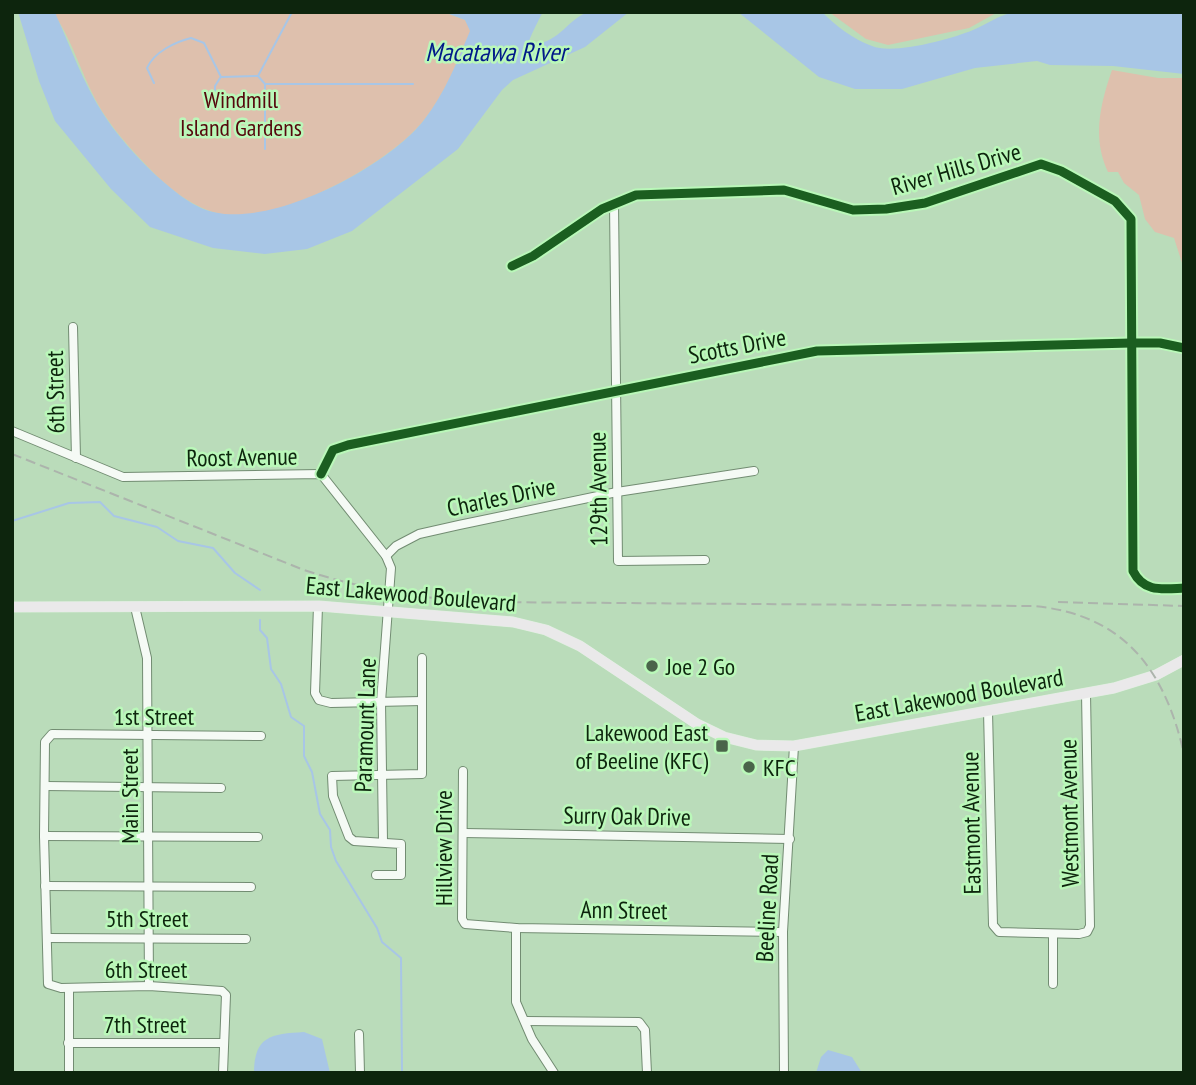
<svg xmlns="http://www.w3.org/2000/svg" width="1196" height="1085" font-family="'PT Sans Narrow',sans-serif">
<rect width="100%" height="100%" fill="#badcba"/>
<g fill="#dec0ad">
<path d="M53,12H444L465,20L471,31C457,62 445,94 424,120C390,164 273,228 217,213C191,207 165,185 147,166C133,151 117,134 106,117C84,85 75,44 53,12Z"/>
<path d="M829,12H998L969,28L888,45L866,39Z"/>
<path d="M1112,70L1158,78H1184V269L1174,238L1155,232L1145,219L1139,195L1124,183L1118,172H1108C1092,138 1100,105 1112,70Z"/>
</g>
<g fill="#a8c6e6">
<path d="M18,12H57L56,15C71,48 84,85 104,115C123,145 167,191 199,207C258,237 387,168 424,120C445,93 457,62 470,31L465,20L444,12H543C540,17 529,39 529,42C555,49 567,19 588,12C599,9 617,12 629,12L585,47L513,80L502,90L458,149L352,231L307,249L265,254L213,248L150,227L111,189L55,121L39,81Z"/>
<path d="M738,12H822C835,25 854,40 872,46C893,55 952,39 973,30C987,24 998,16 1013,12H1184V74L1113,66L1050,65L1037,61L975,68L902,89H855L819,77Z"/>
<path d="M304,1032L322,1039L330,1073H254C254,1036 271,1034 304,1032Z"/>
<path d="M828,1050L852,1057L862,1073H816L821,1057Z"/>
</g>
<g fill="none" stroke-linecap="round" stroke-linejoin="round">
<g stroke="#a8c6e6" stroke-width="2">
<path d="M292,12L258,76L265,84H413"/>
<path d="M154,83L147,68C154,52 175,42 191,38L204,43L221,77L257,76"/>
<path d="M215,103V86L220,78"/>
<path d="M265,149V84"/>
<path d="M12,521L69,503L100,502L114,516L157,527L178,541L213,548L235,573L260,590"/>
<path d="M260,620V630L267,638L271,669L281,684L291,717L304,726V756L312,772L320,814L330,830L331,847L336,861L377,928L382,942L401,958L402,1073"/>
</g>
<defs>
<g id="minor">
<path d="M614,203L618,561L705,560"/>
<path d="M512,266L533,256L602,209L636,195L784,190L853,210L886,209L925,203L1041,164L1061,171L1115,201L1131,219L1133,571C1144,593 1163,589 1184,588"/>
<path d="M73,327L76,458"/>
<path d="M12,431L123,477L321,474L386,556L391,568L381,702L383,841"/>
<path d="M321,474L333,450L348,445L817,351L1131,343H1160L1184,348"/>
<path d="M386,556L396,546L419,534L459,525L617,492L754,471"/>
<path d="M318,606L315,693L319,700L331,703L422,701"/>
<path d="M135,607L147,658L149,986"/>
<path d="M988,711L993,925L999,932L1079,934L1087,932L1090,926L1086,693"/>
<path d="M463,771L462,919L465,924L516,928L783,932"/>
<path d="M45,786L221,788"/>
<path d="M464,833L790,839"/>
<path d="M44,836L258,837"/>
<path d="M376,875H401V844L354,841L349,837L333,796L332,776L422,774V658"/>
<path d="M45,886L251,887"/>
<path d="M516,928V1002L532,1039L554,1073"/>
<path d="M1053,934V984"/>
<path d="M47,938L246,939"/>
<path d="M69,989V1073"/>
<path d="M525,1021L639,1022L645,1030L647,1073"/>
<path d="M359,1034L360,1073"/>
<path d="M68,1043H222"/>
<path d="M223,1073L226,995L222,991L149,986L61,988L48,984L44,836L45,742L52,734L261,736"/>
<path d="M784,1073L783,932L794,746"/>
</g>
<path id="major" d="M12,607L319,606L513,622L546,630L580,646L697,724L724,737L756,745L794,746L1114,688L1156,675L1184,660"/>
</defs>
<use href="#minor" stroke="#728c72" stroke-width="10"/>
<use href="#major" stroke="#e0efe0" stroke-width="11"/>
<use href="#minor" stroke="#f5faf5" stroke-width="8"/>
<use href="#major" stroke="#eae9ea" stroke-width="10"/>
<g stroke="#acb4ac" stroke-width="2" stroke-dasharray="10 5" stroke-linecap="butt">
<path d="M12,454L304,570C362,589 421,599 482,602L1033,606C1124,614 1165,670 1184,754"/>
<path d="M1058,602L1184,606"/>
</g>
<defs>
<g id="cycleway">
<path d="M512,266L533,256L602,209L636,195L784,190L853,210L886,209L925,203L1041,164L1061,171L1115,201L1131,219L1133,571C1144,593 1163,589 1184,588"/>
<path d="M321,474L333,450L348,445L817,351L1131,343H1160L1184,348"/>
</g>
</defs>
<use href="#cycleway" stroke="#baf8b9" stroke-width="13"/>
<use href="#cycleway" stroke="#1b5e20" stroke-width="9"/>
</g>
<g fill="#4a654a" stroke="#baf8b9" stroke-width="2.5">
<circle cx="652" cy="666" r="7"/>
<rect x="715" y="739" width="14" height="14" rx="3.5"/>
<circle cx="749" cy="767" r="7"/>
</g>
<g text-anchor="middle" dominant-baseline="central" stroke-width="5" stroke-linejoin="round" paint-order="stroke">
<g font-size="24" fill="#55070d" stroke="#baf8b9">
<text x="241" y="99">Windmill<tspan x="241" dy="28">Island Gardens</tspan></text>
</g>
<g font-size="24" fill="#0d250d" stroke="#baf8b9">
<text transform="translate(956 169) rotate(-16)">River Hills Drive</text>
<text transform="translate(737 346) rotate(-11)">Scotts Drive</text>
<text transform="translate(55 392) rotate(-91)">6th Street</text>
<text transform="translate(242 457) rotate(-1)">Roost Avenue</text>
<text transform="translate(598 489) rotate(-91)">129th Avenue</text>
<text transform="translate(501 497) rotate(-12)">Charles Drive</text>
<text transform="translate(411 594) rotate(5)">East Lakewood Boulevard</text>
<text transform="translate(959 695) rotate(-10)">East Lakewood Boulevard</text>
<text x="154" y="716">1st Street</text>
<text transform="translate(365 725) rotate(-88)">Paramount Lane</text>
<text transform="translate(129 796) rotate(-90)">Main Street</text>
<text transform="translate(1069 813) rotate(-91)">Westmont Avenue</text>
<text transform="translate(627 816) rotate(1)">Surry Oak Drive</text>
<text transform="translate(971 823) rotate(-91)">Eastmont Avenue</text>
<text transform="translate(443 848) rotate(-90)">Hillview Drive</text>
<text transform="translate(767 908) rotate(-87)">Beeline Road</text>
<text transform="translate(624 910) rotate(1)">Ann Street</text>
<text x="147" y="918">5th Street</text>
<text x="146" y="969">6th Street</text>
<text x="145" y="1024">7th Street</text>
</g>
<g font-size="24" fill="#0d250d" stroke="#baf8b9" text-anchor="start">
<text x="666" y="666">Joe 2 Go</text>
<text x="708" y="732" text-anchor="end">Lakewood East<tspan x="708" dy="28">of Beeline (KFC)</tspan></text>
<text x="763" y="767">KFC</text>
</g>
<g font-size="26" font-style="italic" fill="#011989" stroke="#baf8b9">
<text x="496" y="51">Macatawa River</text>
</g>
</g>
<rect width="1196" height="1085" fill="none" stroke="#0d250d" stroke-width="28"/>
</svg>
